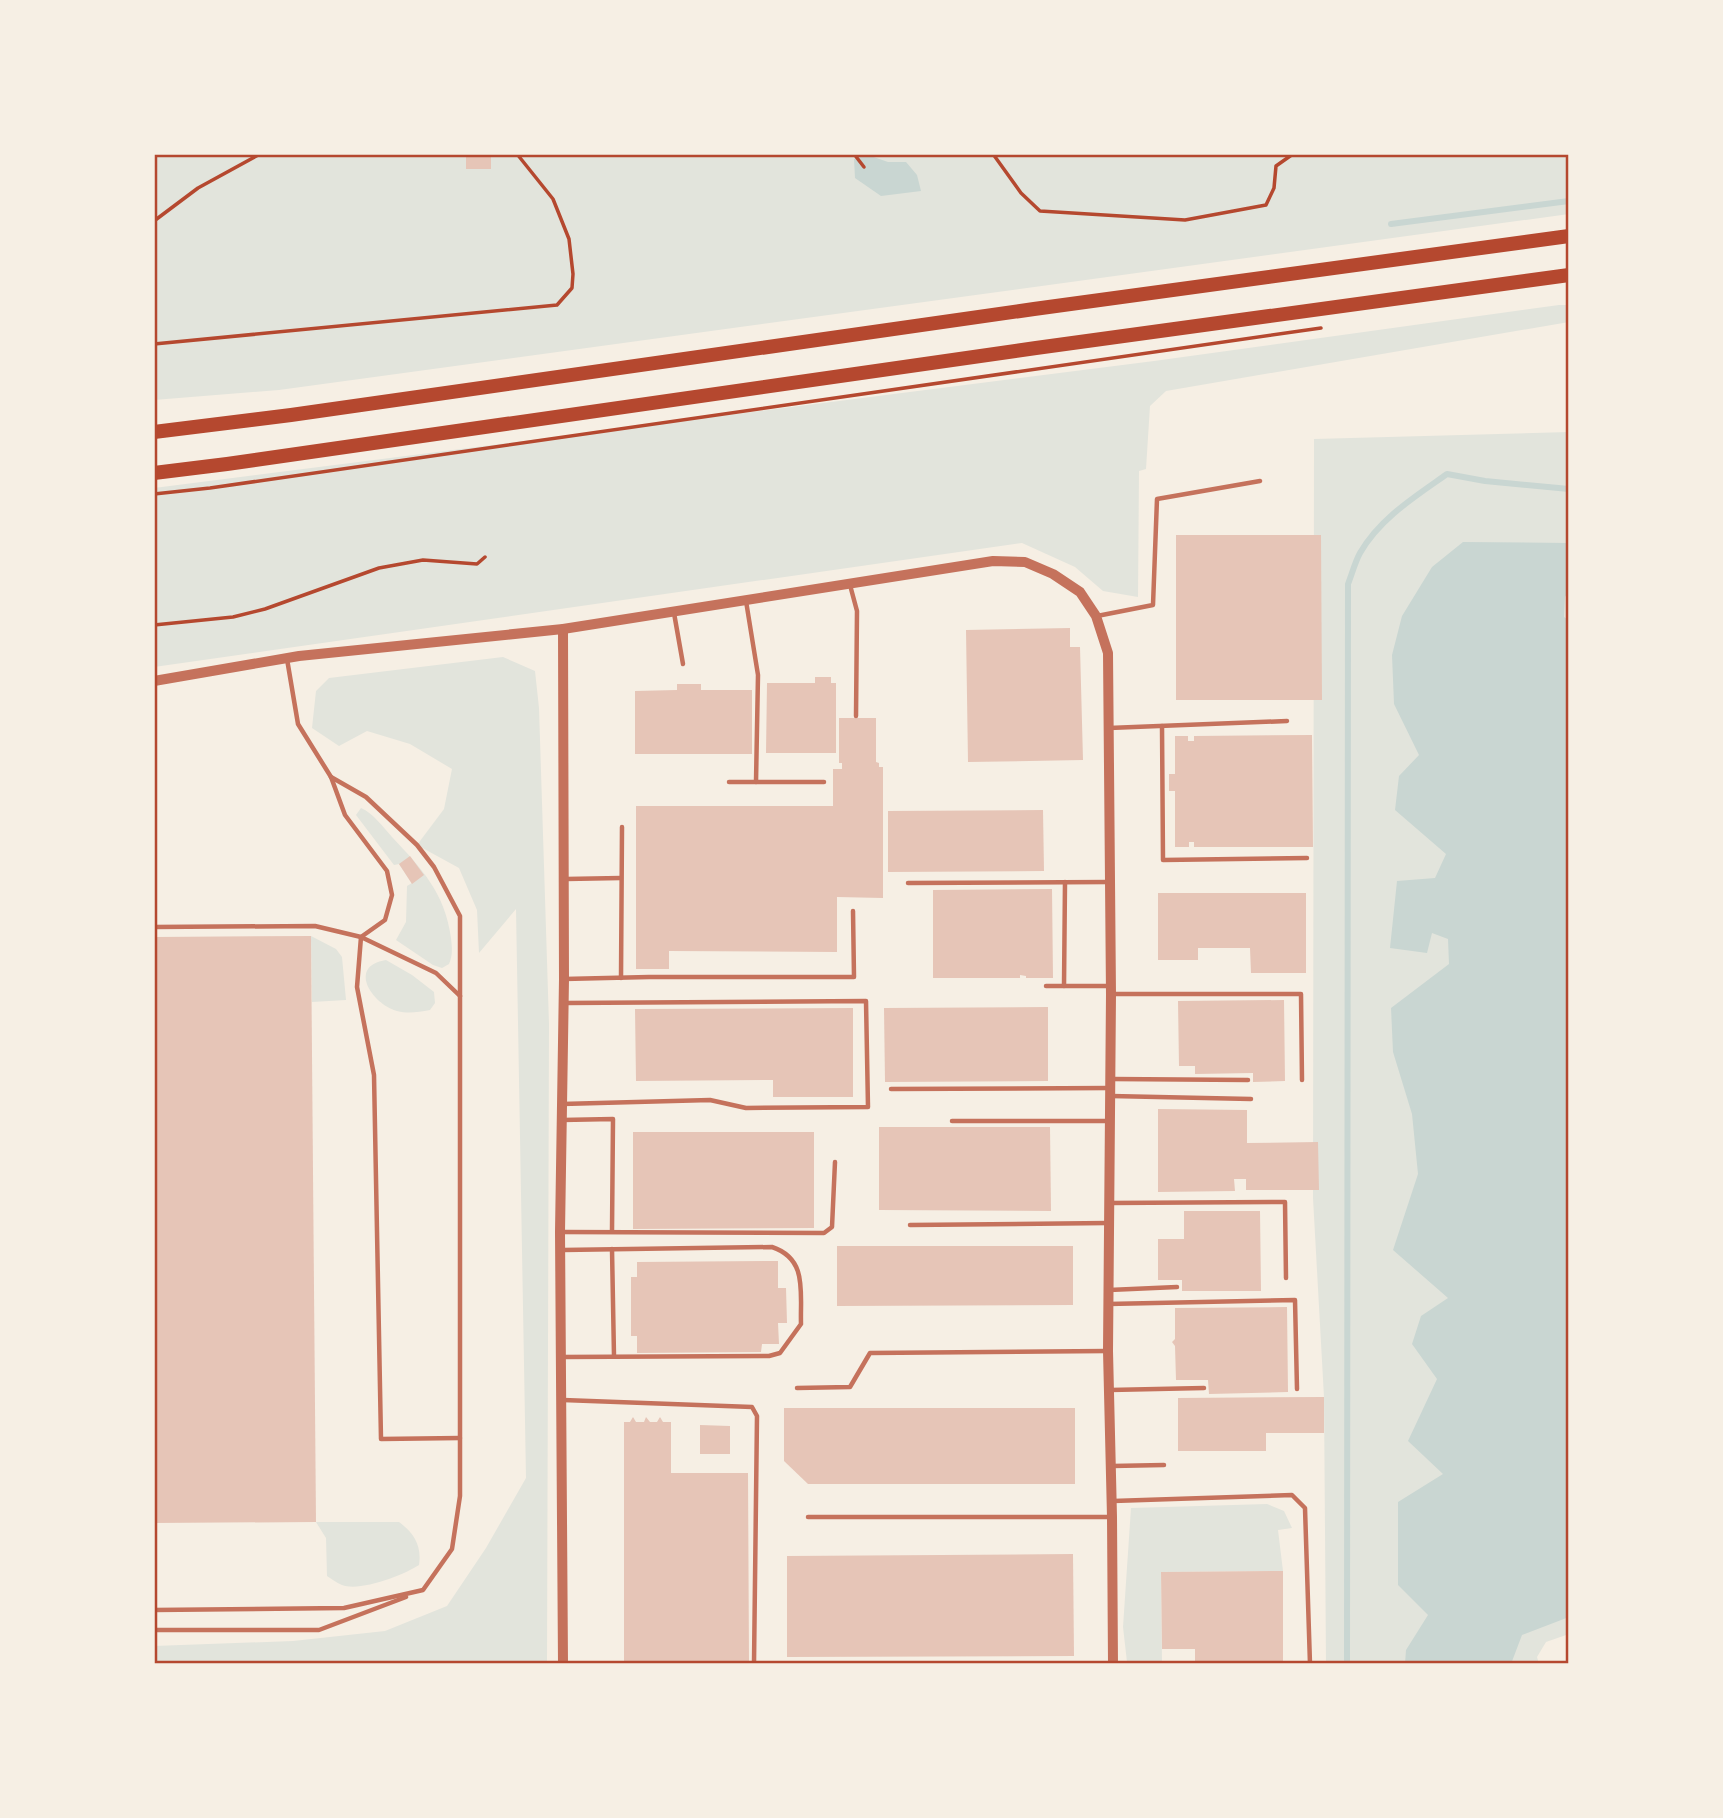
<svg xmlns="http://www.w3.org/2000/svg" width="1723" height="1818" font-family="Commissioner,sans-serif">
<rect width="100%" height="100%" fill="#f6efe4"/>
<g fill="#e2e4dc">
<path d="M154,154H1569V214L279,390L154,400Z"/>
<path d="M1559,305H1569V322L1166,391L1150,406L1146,469L1139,471L1138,597L1103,591L1075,567L1022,543L154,667V488L1154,361Z"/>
<path d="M1569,432V1634L1546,1642L1537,1657L1539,1664H1326L1324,1397L1313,1198L1314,439Z"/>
<path d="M503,657L535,671L539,708L549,1024L547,1664H154V1646L293,1641L385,1631L447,1606L486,1548L526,1478L516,909L479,953L477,910L459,868L417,845L444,809L452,769L410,744L367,731L339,746L312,728L316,691L329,678Z"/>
<path d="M361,808C373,813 383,827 392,837C422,869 445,893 451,938C452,948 453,955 449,964L442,968L433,965L396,940L406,922L407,886L412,883L399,864L394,865L356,815Z"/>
<path d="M311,936L336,949L342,957L346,1000L312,1002Z"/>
<path d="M386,960L412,975L434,992L435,1003L430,1010C418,1012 409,1014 397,1011C372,1004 347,966 386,960Z"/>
<path d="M1267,1504L1284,1511L1292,1528L1278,1530L1283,1571L1161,1572L1162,1664L1127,1662L1123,1627L1131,1508Z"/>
<path d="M316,1522H399C414,1533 422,1546 419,1565C404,1575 360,1592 342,1585C337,1583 332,1579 327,1576L326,1538Z"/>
</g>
<g fill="#c9d6d2">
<path d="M865,154L888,162H906L917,175L921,191L881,196L855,178L854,159Z"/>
<path d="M1463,542L1569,543V590L1565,597L1564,617L1569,620V1617L1522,1635L1511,1664H1405L1406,1650L1428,1615L1398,1585V1502L1443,1474L1408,1441L1437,1379L1412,1344L1421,1316L1448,1298L1393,1250L1418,1174L1412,1114L1393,1052L1391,1008L1449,964L1448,939L1432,933L1427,953L1390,948L1397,881L1435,878L1446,854L1395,810L1399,776L1419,755L1394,704L1392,655L1402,616L1432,567Z"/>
</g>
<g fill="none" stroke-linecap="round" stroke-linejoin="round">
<g stroke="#c9d6d2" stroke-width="6">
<path d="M1391,224L1569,201"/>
<path d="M1347,1664L1348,584C1352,574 1355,562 1360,553C1380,518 1416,496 1447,474L1485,481L1569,489"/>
</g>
</g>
<g fill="#e6c5b7">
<rect x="466" y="154" width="25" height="15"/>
<path d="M1176,535H1321L1322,700H1176Z"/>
<path d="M1070,628V647H1080L1083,760L968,762L966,630Z"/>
<path d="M815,677H831V683H836V753H766L767,683H815Z"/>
<path d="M677,684H701V690H752V754H635V691L677,690Z"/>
<path d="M839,718H876V762L879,763V767H883V898L837,897V952L669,951V969H636V806H833V769H842V763H839Z"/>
<path d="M1312,735L1313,847H1194V842H1189V847H1175V791H1169V774H1175V736H1188V741H1194V736Z"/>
<path d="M1043,810L1044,871L888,872V811Z"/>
<path d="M410,856L424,875L412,884L399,864Z"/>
<path d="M1052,889L1053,978H1026V976L1020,975V978H933V890Z"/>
<path d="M1158,893H1306V973H1251L1250,948H1198V960H1158Z"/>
<path d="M311,936L316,1522L154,1523V937Z"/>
<path d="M1284,1000L1285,1081L1253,1082V1073L1195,1074V1066H1179L1178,1001Z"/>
<path d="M1048,1007V1081L885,1082L884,1008Z"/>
<path d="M853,1008V1097H773V1080L636,1081L635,1009Z"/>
<path d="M1158,1109L1247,1110V1143L1318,1142L1319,1190H1246V1179H1234L1235,1191L1158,1192Z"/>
<path d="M879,1127H1050L1051,1211L879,1210Z"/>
<path d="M633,1132H814V1228L633,1229Z"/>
<path d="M1184,1211H1260L1261,1291H1182V1280H1158V1239H1184Z"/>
<path d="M837,1246H1073V1305L837,1306Z"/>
<path d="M778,1261V1288H786L787,1323H778L779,1344H762L761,1352L637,1353V1336H631V1277H637V1262Z"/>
<path d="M1287,1307L1288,1392L1209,1394L1208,1380H1176L1175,1346L1172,1342L1175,1339V1308Z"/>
<path d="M1324,1397V1433H1266V1451H1178V1398Z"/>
<path d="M784,1408H1075V1484H808L784,1461Z"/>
<path d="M633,1417L636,1422H644L646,1417L650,1422H657L660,1417L663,1422H671V1473H748L749,1664H624V1422H630Z"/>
<path d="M700,1425L730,1426V1454H700Z"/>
<path d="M1073,1554L1074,1656L787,1657V1556Z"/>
<path d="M1283,1571V1664H1195V1649H1162L1161,1572Z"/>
</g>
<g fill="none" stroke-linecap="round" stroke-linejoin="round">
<g stroke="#b5482f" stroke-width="3.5">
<path d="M854,154L864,167"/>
<path d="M993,154L1021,193L1040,211L1185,220L1266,205L1274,188L1276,166L1293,154"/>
<path d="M154,221L198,188L260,154"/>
<path d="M154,344L557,305L572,288L573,274L569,239L553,199L517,154"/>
<path d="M154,494L210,488L1321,328"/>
<path d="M154,625L233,617L265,609L379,568L423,560L477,564L485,557"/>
</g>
<g stroke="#c5725c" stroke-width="4.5">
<path d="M850,585L857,611L856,716"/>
<path d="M746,601L758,675L756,782"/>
<path d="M674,613L683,664"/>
<path d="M1097,616L1153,605L1157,499L1260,481"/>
<path d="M287,659L298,724L331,777L345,815L387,871L392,895L385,920L361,937L357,987L374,1075L381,1439L460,1438"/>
<path d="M1162,726L1163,860L1307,858"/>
<path d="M1109,728L1287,721"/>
<path d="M729,782H824"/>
<path d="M566,879L621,878"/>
<path d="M908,883L1110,882"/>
<path d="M154,927L315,926L361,937L436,973L460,996"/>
<path d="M621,978L622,827"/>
<path d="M564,979L649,977H854L853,911"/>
<path d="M1046,986H1110"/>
<path d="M1064,986L1065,882"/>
<path d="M1112,994H1301L1302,1080"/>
<path d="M1112,1079L1248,1080"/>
<path d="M891,1089L1110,1088"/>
<path d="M1111,1096L1251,1099"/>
<path d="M562,1104L710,1100L746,1108L868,1107L866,1001L566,1003"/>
<path d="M562,1120L613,1119L612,1231"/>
<path d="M952,1121H1109"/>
<path d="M1110,1203L1285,1202L1286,1278"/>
<path d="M910,1225L1108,1223"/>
<path d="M561,1232L824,1233L832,1227L835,1162"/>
<path d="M612,1249L614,1356"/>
<path d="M1109,1290L1177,1287"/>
<path d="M1108,1304L1295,1300L1297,1389"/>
<path d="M562,1357L769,1356L780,1353L801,1324C800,1292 808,1259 772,1247L563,1250"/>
<path d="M797,1388L850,1387L870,1353L1107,1351"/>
<path d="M1110,1390L1204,1388"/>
<path d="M563,1400L752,1407L757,1416L754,1664"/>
<path d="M1112,1466L1164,1465"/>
<path d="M1113,1501L1292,1495L1305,1508L1310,1664"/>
<path d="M808,1517H1112"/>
<path d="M154,1610L344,1608L423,1590L452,1549L460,1496V916L434,867L417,845L366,797L331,777"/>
<path d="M154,1630H319L406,1597"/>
</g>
<g stroke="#c5725c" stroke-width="10">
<path d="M563,629L564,979L560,1232L563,1664"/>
<path d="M154,681L299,656L563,629L993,561L1025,562L1053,574L1080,592L1096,616L1108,653L1111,994L1108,1351L1112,1517L1113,1664"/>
</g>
<g stroke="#b5482f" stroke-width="14">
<path d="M154,432L291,415L1034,309L1569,236"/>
<path d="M154,473L227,464L1036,348L1569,275"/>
</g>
</g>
<rect width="1723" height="1818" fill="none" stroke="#f6efe4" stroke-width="312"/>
<rect x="156" y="156" width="1411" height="1506" fill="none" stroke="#b5482f" stroke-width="2.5"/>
</svg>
